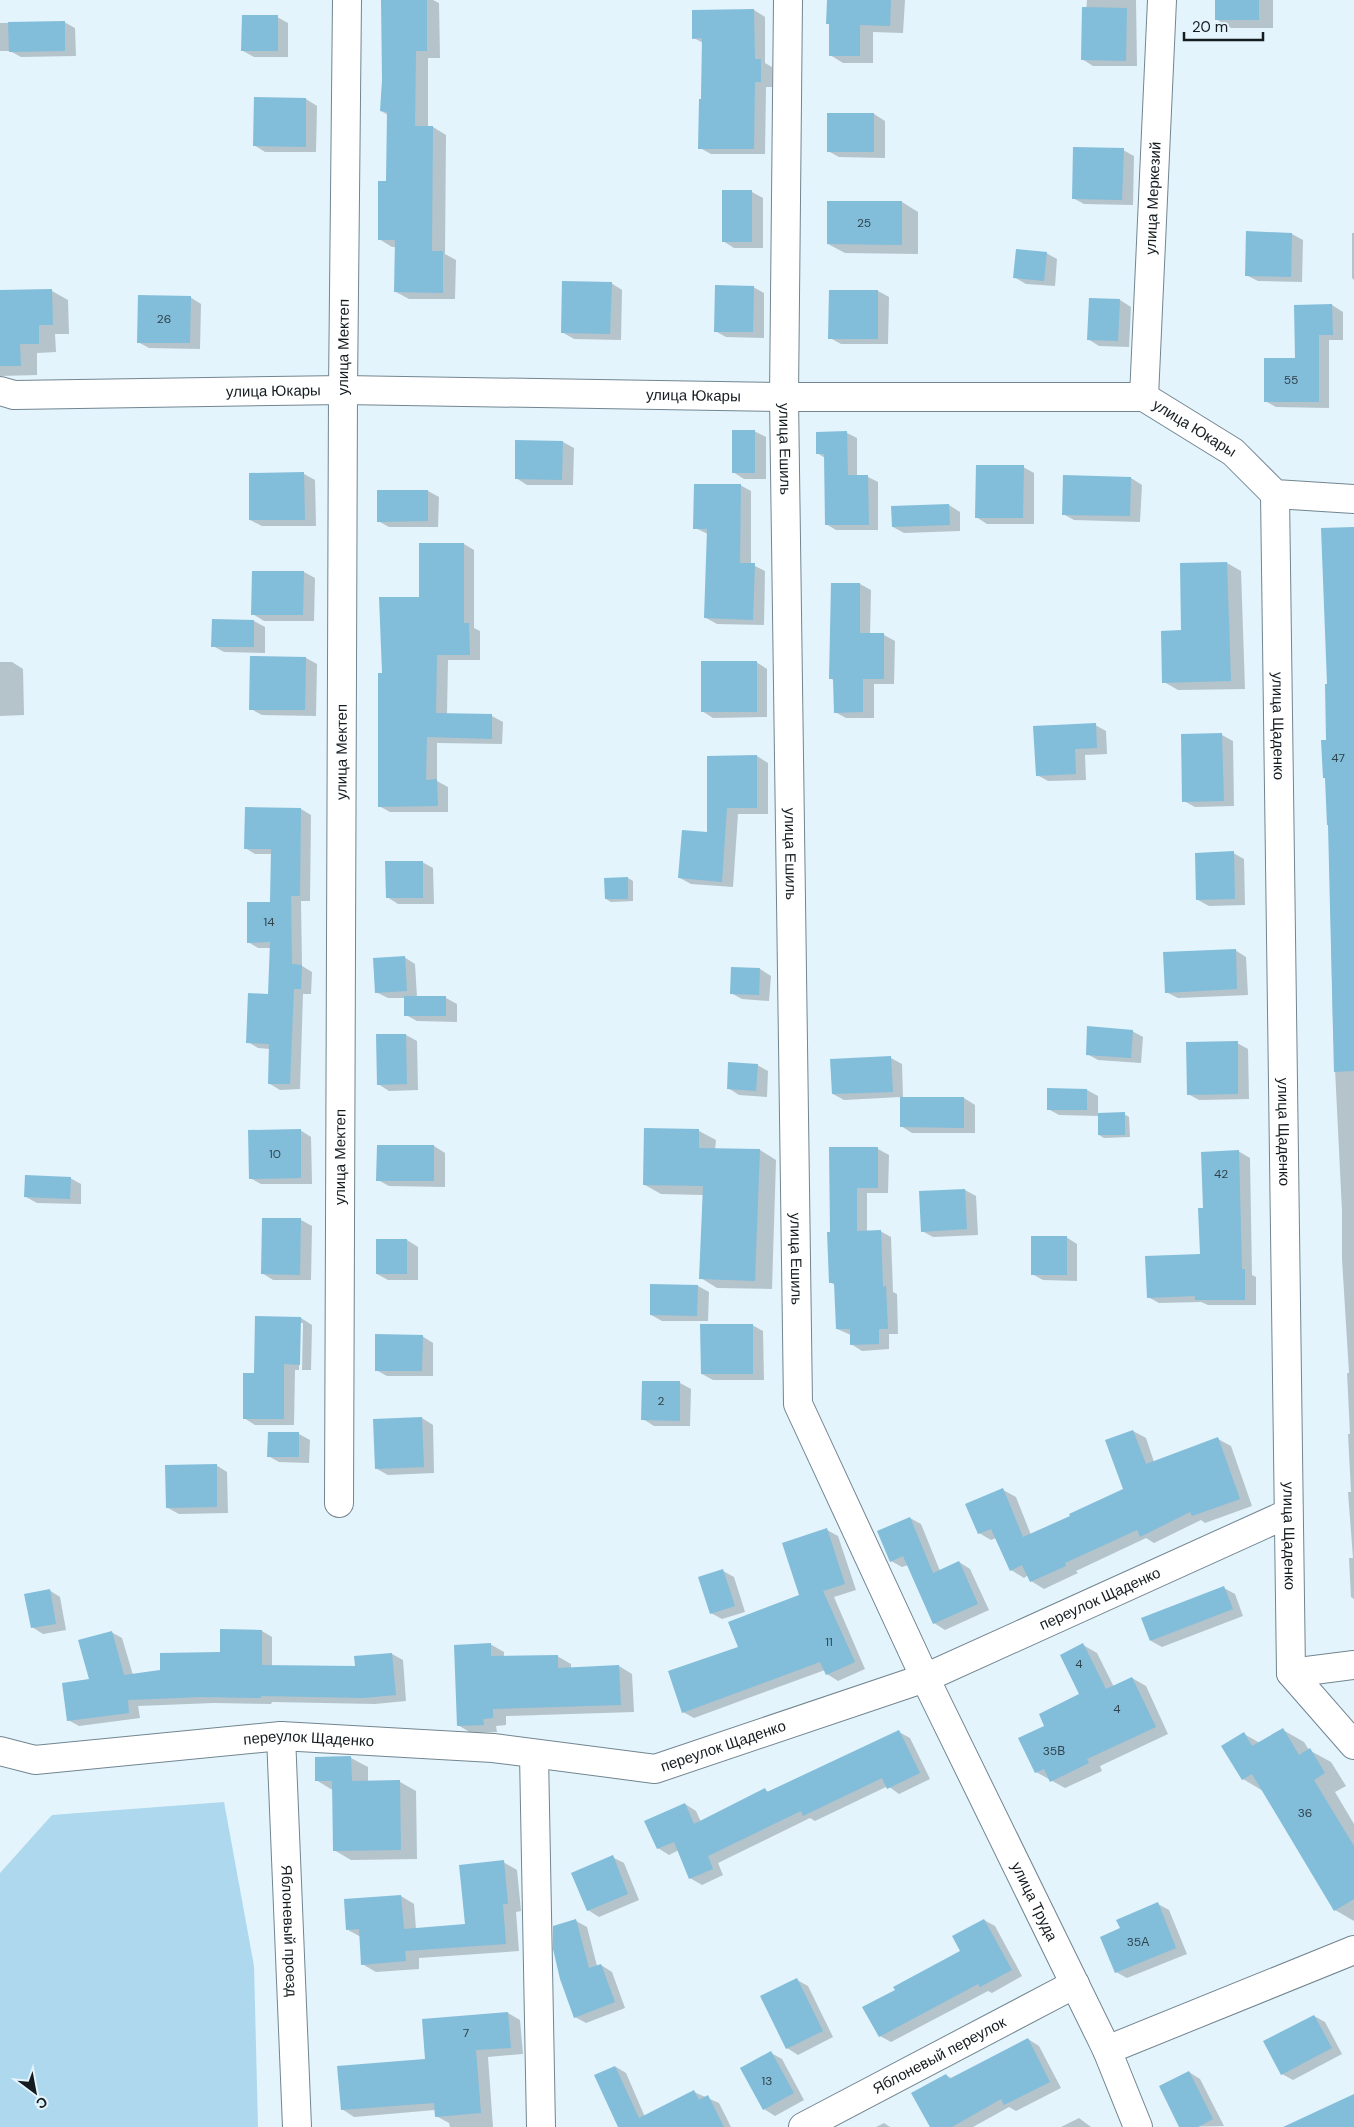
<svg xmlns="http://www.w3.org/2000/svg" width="1354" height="2127" font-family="'DM Sans',sans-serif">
<rect width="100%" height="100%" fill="#e3f4fd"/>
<path fill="#aed8ed" d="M224,1802L254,1966L258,2127H0V1873L52,1815Z"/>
<g fill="#0003">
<path d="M382,0H433L439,3L440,58H428V127H433L446,135L445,254L456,260L455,299H409L396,292V247H392L379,239L387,183L388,115L381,111L383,80Z"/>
<path d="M828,0H905L903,33L873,32V63H843L830,55Z"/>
<path d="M1087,0H1136L1137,66H1093L1082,59Z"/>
<path d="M1216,0H1273V28H1231L1216,19Z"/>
<path d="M754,10L765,17V63L772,67V87H766L765,154H711L700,148L703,43L694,38Z"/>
<path d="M277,17L288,23V57H254L243,51Z"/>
<path d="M64,22L75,28L76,56L21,57L10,51H0V23Z"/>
<path d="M255,99H306L317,106L316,152H265L254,145Z"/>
<path d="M829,114H874L885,121V158L839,157L828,151Z"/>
<path d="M1123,150L1134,156L1133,205L1084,204L1073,198Z"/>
<path d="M723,192H752L763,198V248H734L723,241Z"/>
<path d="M902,202L918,212V254L845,253L828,244Z"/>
<path d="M1352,233H1354V280L1352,278Z"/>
<path d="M1292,234L1303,240L1302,282L1258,281L1246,275Z"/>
<path d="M1046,253L1057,259L1055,286L1026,284L1014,277Z"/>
<path d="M611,283L622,290L621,340L574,339L562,332Z"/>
<path d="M753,287L764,293V338L726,337L715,331Z"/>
<path d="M52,291L68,300L69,334H55L56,352L37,353V375L0,376V292Z"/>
<path d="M878,291L889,297L888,344H841L830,338Z"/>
<path d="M190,297L201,304L200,349L149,348L138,342Z"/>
<path d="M1120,300L1131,307L1129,347L1099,346L1088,339Z"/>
<path d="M1332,305L1343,312V340H1329V408L1276,407L1265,401Z"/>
<path d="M754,431L766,437V479H744L733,472Z"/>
<path d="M817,433H847L857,438V477H868L878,482V530H836L826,524L825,458L817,453Z"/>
<path d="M563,442L574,448L573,485H527L516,478Z"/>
<path d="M1023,467L1034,473V524H987L976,517Z"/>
<path d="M250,474H304L315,480L316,526H262L250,520Z"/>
<path d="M1131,478L1142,485L1140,522L1074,520L1063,514Z"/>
<path d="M740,485L751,491V564L765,571L764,625L717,624L706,618L708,534L695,528Z"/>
<path d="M428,491L439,497L438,527H389L378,521Z"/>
<path d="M949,505L960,512V531L904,533L893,527Z"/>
<path d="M1354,529V1599L1351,1597L1349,1558H1353L1348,1492H1351L1348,1434H1350L1347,1373H1349L1342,1259V1211L1333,1028L1327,741L1328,686Z"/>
<path d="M464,544L474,550V628L480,631V660H448L447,714L492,716L503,722L502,744L437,743V781L448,787V812H390L379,806L383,674L420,598Z"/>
<path d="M1227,563L1241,571L1245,689L1178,690L1164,682Z"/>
<path d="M304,572L315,578L314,621H264L253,614Z"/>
<path d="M860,584L871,590L870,635H884L895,641L894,684H874V718H846L835,712V681L830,678Z"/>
<path d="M213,620L254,621L265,627V653L224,652L213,646Z"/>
<path d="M306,658L317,664L316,716L262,715L251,709Z"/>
<path d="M0,662H12L23,669L24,715L0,716Z"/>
<path d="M756,662L767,669V717L713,718L702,711Z"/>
<path d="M1095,725L1106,731L1107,754L1085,755L1086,780L1048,781L1037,775Z"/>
<path d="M1222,735L1233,741L1234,806L1195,807L1184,801Z"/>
<path d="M757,756L768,763V814H738L733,887L691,884L680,878Z"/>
<path d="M246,808L301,809L311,815L310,901H301L302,966L312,972L311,994H303L300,1089L280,1090L270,1084V1049L258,1048L248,1042L269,995L271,948H258L248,942L271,903L272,854H255L245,848Z"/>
<path d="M1233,853L1244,859L1245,905L1209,906L1198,900Z"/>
<path d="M422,862L433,868L434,904H398L387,897Z"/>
<path d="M628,878L633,881V901L611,902L606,899Z"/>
<path d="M1235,950L1246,957L1248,995L1178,998L1166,992Z"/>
<path d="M404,957L415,964L417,997L446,998L457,1004V1022L417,1021L406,1015V998H388L376,992Z"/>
<path d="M760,969L771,976L769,1001L742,999L731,993Z"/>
<path d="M1132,1031L1143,1037L1141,1063L1098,1060L1087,1054Z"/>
<path d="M406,1035L417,1041L418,1090L389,1091L378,1084Z"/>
<path d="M1237,1043L1248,1049L1249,1099L1199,1100L1188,1094Z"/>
<path d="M891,1058L902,1064L903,1098H964L975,1105V1133H912L901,1126V1097L844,1100L833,1094L831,1060Z"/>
<path d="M757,1065L768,1071L767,1097L739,1095L728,1088Z"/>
<path d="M1087,1090L1098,1096V1114H1124L1129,1117L1130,1137L1104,1138L1099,1135V1116L1059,1115L1048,1109Z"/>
<path d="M300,1130L311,1137L312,1184H261L250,1178Z"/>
<path d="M699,1131L716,1140L715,1150H760L776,1160L772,1289L717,1288L701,1278L703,1195L661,1194L645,1185Z"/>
<path d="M434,1146L445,1153V1187L389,1186L378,1180Z"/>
<path d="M878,1149L889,1155L888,1193H867V1232L880,1231L891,1237L893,1292L897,1294L898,1334H889V1349L862,1351L851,1344V1335L837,1329L835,1285L830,1282L831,1233Z"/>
<path d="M1238,1151L1250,1158L1252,1275L1256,1277V1305H1208L1201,1302L1159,1303L1148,1297L1201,1255L1204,1209Z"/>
<path d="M70,1178L81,1184V1204L37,1203L26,1197Z"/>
<path d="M965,1190L976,1196L978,1235L933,1237L922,1231Z"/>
<path d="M301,1220L312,1226L311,1280H273L262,1273Z"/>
<path d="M1066,1237L1077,1244V1281L1043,1280L1032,1274Z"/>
<path d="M378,1240H407L418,1247V1280H388L377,1274Z"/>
<path d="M698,1286L709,1292L708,1321H662L651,1315Z"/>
<path d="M256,1317L301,1318L312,1325L311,1370H302L303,1323H300L299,1370H295L294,1425H255L244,1418L255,1374Z"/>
<path d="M752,1325L763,1331L764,1380H713L702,1374Z"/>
<path d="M422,1336L433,1343V1376H387L376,1370Z"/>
<path d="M643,1382L680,1383L691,1389L690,1426H654L643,1419Z"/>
<path d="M422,1418L433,1425L434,1473L388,1475L377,1469Z"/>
<path d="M1133,1431L1146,1438L1154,1462L1218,1439L1231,1446L1252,1506L1205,1523L1201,1520L1154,1543L1146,1538L1076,1571L1078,1573L1044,1589L1031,1581L1028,1575L1024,1578L1011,1570L996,1538L991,1540L979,1533L1003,1490L1016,1497L1031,1535L1071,1517L1125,1489Z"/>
<path d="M269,1433L299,1434L310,1440L309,1463L279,1462L268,1456Z"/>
<path d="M216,1465L227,1472L228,1513L179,1514L168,1508Z"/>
<path d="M910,1518L921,1524L940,1571L959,1562L970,1569L989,1610L945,1630L934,1623L908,1565L902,1567L891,1561Z"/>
<path d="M827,1530L838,1536L856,1590L834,1597L865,1669L838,1681L827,1674L825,1670L694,1718L683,1712L739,1648L800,1595Z"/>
<path d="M723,1571L734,1577L745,1612L722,1619L711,1613Z"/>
<path d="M1224,1588L1235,1594L1243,1616L1162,1647L1151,1641Z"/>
<path d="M49,1590L60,1597L66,1630L43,1634L32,1627Z"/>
<path d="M262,1631L272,1637V1667L356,1668L392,1654L403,1660L406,1701L375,1704L272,1702L271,1704L213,1703L138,1706L140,1718L79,1726L68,1720L90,1680L111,1632L122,1638L133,1675L161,1671L221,1653Z"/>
<path d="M490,1644L504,1652V1657L557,1656L571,1664V1668L619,1666L632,1674L634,1712L506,1716V1725L496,1726L497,1732L471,1733L458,1725Z"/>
<path d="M1083,1645L1097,1653L1114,1687L1132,1678L1146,1686L1168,1734L1100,1766L1102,1771L1065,1788L1036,1772L1046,1726L1081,1695Z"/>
<path d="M1283,1730L1304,1742L1309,1750L1331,1762L1346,1786L1335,1792L1354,1824V1921L1335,1910L1263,1791L1243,1779L1244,1734L1260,1743Z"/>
<path d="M899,1732L910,1738L930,1779L899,1794L888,1786L815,1821L810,1818L718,1863L723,1875L702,1885L690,1878L679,1850L669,1855L658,1848L685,1804L696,1811L701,1822L765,1790L769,1792Z"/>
<path d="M316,1758H351L368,1767V1782H400L416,1791L417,1859L351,1860L334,1850V1791L316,1780Z"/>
<path d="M612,1857L624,1863L639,1900L599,1917L588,1910Z"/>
<path d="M503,1862L517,1870L521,1911L516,1912L519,1951L419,1958V1969L376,1972L362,1964L361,1937L348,1930L401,1896L414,1904L416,1929L466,1926Z"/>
<path d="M1158,1904L1169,1910L1187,1954L1127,1978L1116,1972L1122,1929Z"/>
<path d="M984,1920L995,1926L1022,1976L992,1993L988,1991L891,2042L880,2036L897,1990L962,1952Z"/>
<path d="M576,1921L587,1927L597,1966L601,1965L612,1972L625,2008L586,2023L575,2017Z"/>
<path d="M797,1980L808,1986L833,2037L798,2055L787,2048Z"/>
<path d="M508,2013L520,2020L523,2054L488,2057L493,2127H450L449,2123L436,2116L435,2110L354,2117L342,2109Z"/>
<path d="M1314,2016L1325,2022L1342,2054L1293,2080L1282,2074Z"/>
<path d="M1028,2039L1039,2046L1061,2088L1016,2111L1009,2107L973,2127H932L946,2075L953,2079Z"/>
<path d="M771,2053L782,2059L804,2100L775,2116L764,2109L742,2069Z"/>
<path d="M616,2067L626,2073L645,2117L694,2092L719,2103L731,2127H619L596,2076Z"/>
<path d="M1189,2072L1200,2079L1224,2126L1181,2127Z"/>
<path d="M1079,2118L1091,2127H1061Z"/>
<path d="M884,2123L890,2127H876Z"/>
</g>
<g fill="#82bdda">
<path d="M381,0H427V51H416L415,126H433L432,251H443V293L394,292L395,240H378V181H386L387,112L380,111L382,80Z"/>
<path d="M827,0H891L890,26L860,25V56H829V24H826Z"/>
<rect x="1215" y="0" width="44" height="20"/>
<path d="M1082,7L1127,8L1126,61L1081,60Z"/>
<path d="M754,9L755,59H761V82H755L754,149H698L699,99H701L702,38L692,39V10Z"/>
<path d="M242,15H278V51H241Z"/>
<path d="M65,21V51L9,52L8,22Z"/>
<path d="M254,97L306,98V147L253,146Z"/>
<rect x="827" y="113" width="47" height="39"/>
<path d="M1073,147L1124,148L1122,200L1072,199Z"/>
<rect x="722" y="190" width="30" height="52"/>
<path d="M827,201H902V245L827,244Z"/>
<path d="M1246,231L1292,233L1291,277L1245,276Z"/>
<path d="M1016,249L1047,252L1044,281L1013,278Z"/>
<path d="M562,281L612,282L610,334L561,333Z"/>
<path d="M715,285L754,286L753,332H714Z"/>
<path d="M52,289L53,325H39V344H20L21,366H0V290Z"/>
<path d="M829,290H878V339H828Z"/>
<path d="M138,295L191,296L190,343H137Z"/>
<path d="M1089,298L1120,299L1118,341L1087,340Z"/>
<path d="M1332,304L1333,335H1319V402H1264V358H1295L1294,305Z"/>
<rect x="732" y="430" width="23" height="43"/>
<path d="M847,431L848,475H868L869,525H825L824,454H816V432Z"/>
<path d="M515,440L563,441L562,480L515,479Z"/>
<path d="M976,465H1024L1023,518H975Z"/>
<path d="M304,472L305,520H249V473Z"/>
<path d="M1063,475L1131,477L1130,516L1062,515Z"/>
<path d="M694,484H741L740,563H755L753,620L704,618L707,529H693Z"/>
<path d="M377,490H428V521L377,522Z"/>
<path d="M949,504L950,525L892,527L891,506Z"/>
<path d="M1354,527V1071L1334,1072L1328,825H1327L1325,778H1323L1321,740H1326L1325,684H1327L1321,528Z"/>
<path d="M419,543H464V623H469L470,655H437L436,713L492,714V739L427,737L426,780L437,779L438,806L378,807V673H382L379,597H419Z"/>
<path d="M1227,562L1231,681L1162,683L1161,631L1181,630L1180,563Z"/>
<path d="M252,571H304L303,615H251Z"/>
<path d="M831,583H860V633H884V679H863V712L834,713L833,679H829Z"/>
<path d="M212,619L254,620V647H211Z"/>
<path d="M250,656L306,657L305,710H249Z"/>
<rect x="701" y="661" width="56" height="51"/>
<path d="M1096,723L1097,748L1075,749L1076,774L1036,776L1033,726Z"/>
<path d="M1222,733L1224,801L1182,802L1181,734Z"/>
<path d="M757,755V808H727L722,882L678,878L682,830L707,832V756Z"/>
<path d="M245,807L301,808L300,896H291L292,964L302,965L301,989H294L290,1084H268L269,1044L246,1043L248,993L268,994L270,942L247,943V902H270L271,849H244Z"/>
<path d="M1234,851L1235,899L1196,900L1195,853Z"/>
<path d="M385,861H423V898H386Z"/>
<path d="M628,877V899H605L604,878Z"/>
<path d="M1236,949L1237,989L1165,993L1163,952Z"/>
<path d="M405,956L407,991L375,993L373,958Z"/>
<path d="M731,967L760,968L759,995L730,994Z"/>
<rect x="404" y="996" width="42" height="20"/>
<path d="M1087,1026L1133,1030L1131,1058L1086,1055Z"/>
<path d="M376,1034H406L407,1084L377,1085Z"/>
<path d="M1238,1041V1094L1187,1095L1186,1042Z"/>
<path d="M891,1056L893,1092L832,1094L830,1059Z"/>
<path d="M728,1062L758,1064L756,1091L727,1089Z"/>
<path d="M1047,1088L1087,1089V1110H1047Z"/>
<path d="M900,1097H964V1128L900,1127Z"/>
<path d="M1125,1112V1135H1098V1113Z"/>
<path d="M644,1128L699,1129V1148L760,1149L755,1281L699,1279L703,1186L643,1185Z"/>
<path d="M301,1129V1178L249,1179L248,1130Z"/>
<path d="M377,1145H434V1181H376Z"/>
<path d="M829,1147H878V1188H857V1231L881,1230L883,1287L886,1286L888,1329H879V1344L850,1345V1329H836L834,1283H829L827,1232H830Z"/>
<path d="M1239,1150L1242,1269H1245V1300H1195V1296L1147,1298L1145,1256L1200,1254L1198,1208H1203L1201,1152Z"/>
<path d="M25,1175L71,1177L70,1199L24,1197Z"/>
<path d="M965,1189L967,1229L921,1232L919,1191Z"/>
<path d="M262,1218H301L300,1275L261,1274Z"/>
<rect x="1031" y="1236" width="36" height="39"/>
<rect x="376" y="1239" width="31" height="35"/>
<path d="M650,1284L698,1285L697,1316L650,1315Z"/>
<path d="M255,1316L301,1317L300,1365L284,1364V1419H243V1373H254Z"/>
<path d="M700,1324H753V1374H701Z"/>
<path d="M375,1334L423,1335L422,1371H375Z"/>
<path d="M642,1381H680V1421L641,1420Z"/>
<path d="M422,1417L424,1467L375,1469L373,1419Z"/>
<path d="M1133,1430L1146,1464L1218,1437L1240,1499L1192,1516L1190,1512L1140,1537L1137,1530L1065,1563L1066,1566L1030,1582L1022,1565L1010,1571L991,1529L978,1534L965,1504L1003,1488L1023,1537L1070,1516L1069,1514L1123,1489L1105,1440Z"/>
<path d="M268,1432H299V1457H267Z"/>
<path d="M217,1464V1507L166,1508L165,1465Z"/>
<path d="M910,1517L933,1573L959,1561L978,1604L933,1624L903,1556L890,1562L877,1531Z"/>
<path d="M827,1528L845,1584L823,1591L855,1662L826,1675L820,1662L682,1713L668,1671L738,1647L728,1622L799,1595L782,1543Z"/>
<path d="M723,1569L735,1606L710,1614L698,1577Z"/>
<path d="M1224,1586L1233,1609L1150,1641L1141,1618Z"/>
<path d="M50,1589L56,1624L31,1628L24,1594Z"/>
<path d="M220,1629L262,1630V1665L355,1666L354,1656L392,1653L396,1695L363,1698L261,1696V1698L201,1697L128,1700L129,1713L67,1721L62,1683L89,1679L78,1640L112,1631L124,1675L160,1670V1653L220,1652Z"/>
<path d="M491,1643V1656L558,1655V1668L619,1665L621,1705L493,1709V1718L483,1719L484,1725L457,1726L454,1645Z"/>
<path d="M1083,1643L1106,1689L1132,1677L1156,1727L1087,1759L1089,1763L1050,1782L1044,1769L1035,1773L1018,1738L1044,1726L1039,1714L1079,1694L1060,1655Z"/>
<path d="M1283,1728L1299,1755L1310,1748L1325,1773L1314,1780L1354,1846V1899L1334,1911L1252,1774L1242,1780L1221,1746L1244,1732L1252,1746Z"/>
<path d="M899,1730L920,1773L887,1789L882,1778L803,1816L801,1811L708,1856L713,1869L689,1879L674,1842L657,1849L644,1821L685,1803L694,1824L765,1788L767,1792Z"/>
<path d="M351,1756L352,1781L400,1780L401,1850L333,1851L332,1781H315V1757Z"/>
<path d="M613,1855L628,1894L587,1911L571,1873Z"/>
<path d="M504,1860L508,1904H503L506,1944L405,1951L406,1961L361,1965L359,1929L346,1930L344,1899L401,1895L404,1929L465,1924L459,1865Z"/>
<path d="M1158,1902L1176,1948L1115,1973L1100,1937L1120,1928L1116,1920Z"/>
<path d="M576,1919L589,1968L601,1964L615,2002L574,2018L560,1979L553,1949V1926Z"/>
<path d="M984,1919L1012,1970L980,1987L978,1984L879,2037L862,2007L895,1990L893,1987L960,1951L952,1936Z"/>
<path d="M797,1978L823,2031L786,2049L760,1996Z"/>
<path d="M508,2012L511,2048L476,2050L481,2113L435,2117L434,2103L341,2110L337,2066L425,2059L422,2019Z"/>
<path d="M1314,2015L1332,2048L1281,2075L1263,2041Z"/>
<path d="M1028,2038L1050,2082L1004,2105L1001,2099L952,2127H930L911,2093L946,2074L949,2079Z"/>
<path d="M771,2051L794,2093L763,2110L740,2068Z"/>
<path d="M615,2066L639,2118L694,2090L699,2100L708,2095L724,2127H618L594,2075Z"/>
<path d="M1189,2071L1213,2119L1198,2127H1179L1159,2086Z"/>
<path d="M1354,2094V2127H1283Z"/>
</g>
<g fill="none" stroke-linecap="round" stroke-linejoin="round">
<defs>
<g id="street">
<path id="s1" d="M788,0L784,397L798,1404L925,1678L1107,2050L1138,2127"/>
<path id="s2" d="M0,391L14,395L343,390L784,397H1144L1233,452L1275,494L1354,499"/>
<path id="s3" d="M1144,397L1162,0"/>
<path id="s4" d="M1275,494L1291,1673L1354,1745"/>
<path id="s5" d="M339,1503L343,390L347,0"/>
<path d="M1291,1673L1354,1665"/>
<path id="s6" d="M281,1736L297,2127"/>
<path id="s7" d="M0,1751L35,1760L281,1736L493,1748L655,1769L925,1678L1287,1514"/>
<path d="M534,1754L541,2127"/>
<path d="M1107,2050L1354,1950"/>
<path id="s8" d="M803,2127L1075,1984"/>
</g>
</defs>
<use href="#street" stroke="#728590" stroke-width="30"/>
<use href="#street" stroke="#fff" stroke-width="28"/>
</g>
<g text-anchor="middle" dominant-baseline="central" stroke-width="5" stroke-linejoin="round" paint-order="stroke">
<g font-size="12" fill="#30444e">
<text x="864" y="223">25</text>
<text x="164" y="319">26</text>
<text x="1291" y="380">55</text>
<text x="1338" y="758">47</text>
<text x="269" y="922">14</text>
<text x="275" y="1154">10</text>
<text x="1221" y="1174">42</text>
<text x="661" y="1401">2</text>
<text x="829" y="1642">11</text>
<text x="1079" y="1664">4</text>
<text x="1117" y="1709">4</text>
<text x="1054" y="1751">35В</text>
<text x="1305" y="1813">36</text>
<text x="1138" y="1942">35А</text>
<text x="466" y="2033">7</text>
<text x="767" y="2081">13</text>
</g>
<g font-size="15" fill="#151c20" stroke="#e3f4fd">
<text stroke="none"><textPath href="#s3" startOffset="199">улица Меркезий</textPath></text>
<text stroke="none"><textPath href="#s5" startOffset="1156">улица Мектеп</textPath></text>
<text stroke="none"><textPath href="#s2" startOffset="274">улица Юкары</textPath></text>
<text stroke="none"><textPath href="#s2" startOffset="694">улица Юкары</textPath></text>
<text stroke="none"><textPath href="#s2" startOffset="1204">улица Юкары</textPath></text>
<text stroke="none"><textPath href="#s1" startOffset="449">улица Ешиль</textPath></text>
<text stroke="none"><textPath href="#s4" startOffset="232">улица Щаденко</textPath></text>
<text stroke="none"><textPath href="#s5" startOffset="751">улица Мектеп</textPath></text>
<text stroke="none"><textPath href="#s1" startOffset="854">улица Ешиль</textPath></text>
<text stroke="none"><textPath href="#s4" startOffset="638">улица Щаденко</textPath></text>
<text stroke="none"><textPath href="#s5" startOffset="346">улица Мектеп</textPath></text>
<text stroke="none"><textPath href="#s1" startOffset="1259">улица Ешиль</textPath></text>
<text stroke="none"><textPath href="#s4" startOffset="1042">улица Щаденко</textPath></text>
<text stroke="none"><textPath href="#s7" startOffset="1136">переулок Щаденко</textPath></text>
<text stroke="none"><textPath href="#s7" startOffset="311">переулок Щаденко</textPath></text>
<text stroke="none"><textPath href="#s7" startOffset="731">переулок Щаденко</textPath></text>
<text stroke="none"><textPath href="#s1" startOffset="1955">улица Труда</textPath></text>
<text stroke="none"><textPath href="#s6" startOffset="195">Яблоневый проезд</textPath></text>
<text stroke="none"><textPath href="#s8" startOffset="154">Яблоневый переулок</textPath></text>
</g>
</g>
<g transform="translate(35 2092) rotate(148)" stroke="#e3f4fd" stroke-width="4" paint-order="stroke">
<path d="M0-4L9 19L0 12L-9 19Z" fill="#151c20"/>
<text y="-8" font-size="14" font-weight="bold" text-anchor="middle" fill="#151c20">С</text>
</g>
<path d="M1184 32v8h79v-8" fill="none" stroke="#151c20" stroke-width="2.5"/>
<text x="1192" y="32" font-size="15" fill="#151c20" stroke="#e3f4fd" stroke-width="4" paint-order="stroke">20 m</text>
</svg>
